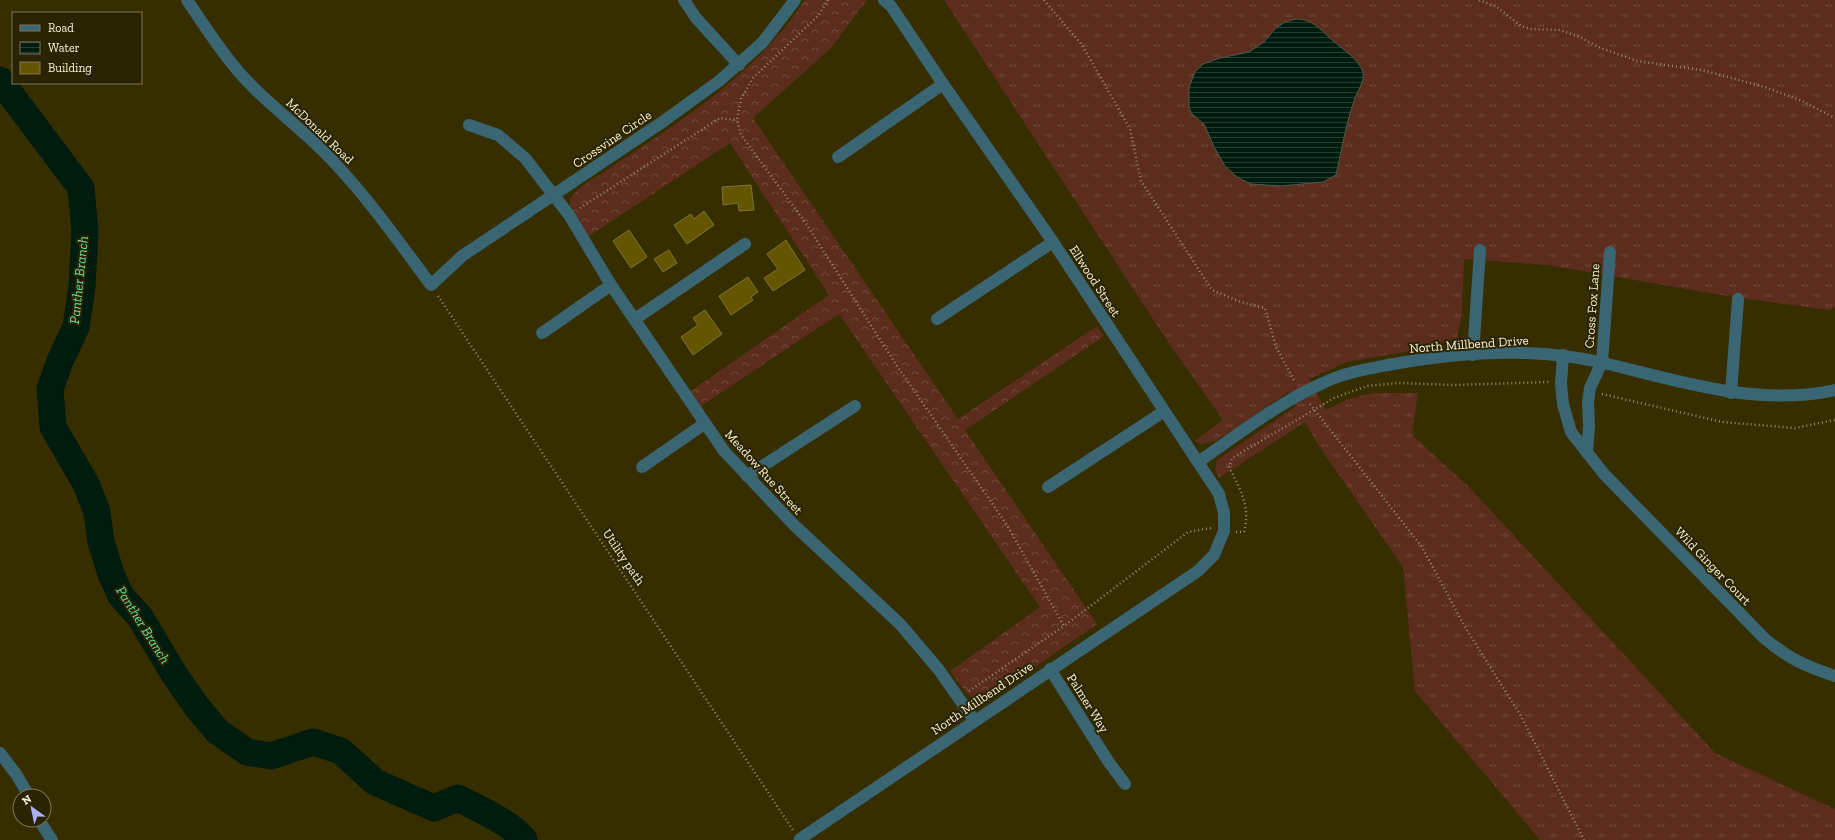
<svg xmlns="http://www.w3.org/2000/svg" width="1835" height="840" font-family="'Zilla Slab',serif">
<defs>
<pattern id="grass-tufts" width="24" height="20" patternUnits="userSpaceOnUse"><rect width="24" height="20" fill="#5c2c1c"/><path d="M3 7l-1-3M5 7V3M7 7l1-3M15 17l-1-3M17 17v-4M19 17l1-3" fill="none" stroke="#744b3c"/></pattern>
<pattern id="forest-crowns" width="20" height="18" patternUnits="userSpaceOnUse"><rect width="20" height="18" fill="#5c2c1c"/><path d="M2 6a3 3 0 1 1 6 0M12 15a3 3 0 1 1 6 0" fill="none" stroke="#744b3c"/></pattern>
<pattern id="water-rules" width="6" height="5" patternUnits="userSpaceOnUse"><rect width="6" height="5" fill="#001c0e"/><path d="M0 2.5h6" fill="none" stroke="#263d30"/></pattern>
</defs>
<rect width="100%" height="100%" fill="#372e00"/>
<path fill="url(#grass-tufts)" d="M944,0H1835V307L1829,310L1733,297L1548,265L1464,259L1462,314L1457,338L1404,352L1347,362L1309,379L1326,410L1346,400L1373,393H1418L1412,435L1469,487L1715,753L1835,809V840H1540L1415,691L1403,567L1319,446L1305,422L1219,478L1215,469L1217,460L1296,406L1288,392L1216,441L1200,444L1195,441L1223,420L1166,339Z"/>
<path fill="url(#forest-crowns)" d="M805,0H867L832,47L753,118L958,419L1097,326L1104,336L965,430L1097,624L988,699C985,700 981,701 978,701C969,699 956,678 950,671L1040,607L839,314L701,406L691,391L829,295L730,143L589,236L570,209V199L578,189C659,134 750,84 805,0Z"/>
<path fill="url(#water-rules)" stroke="#4b5c49" d="M1296,19C1312,19 1320,29 1331,39C1341,48 1359,59 1363,72C1365,81 1358,90 1355,98C1346,123 1342,149 1336,175L1323,182L1281,186L1251,184L1237,177L1225,166L1214,147L1204,124L1192,114L1189,108V87L1195,72L1203,64L1220,58L1249,52L1264,42L1276,28L1285,22Z"/>
<g fill="none" stroke-linecap="round" stroke-linejoin="round">
<path stroke="#001c0e" stroke-width="27" d="M0,80L81,188L85,232L82,286L76,327L60,361L50,389L53,427L86,484L97,512L101,542L111,574L121,596L140,617L174,674L197,707L217,731L247,752L271,756L313,742L341,751L375,782L434,808L458,798C475,807 514,824 524,840"/>
</g>
<g fill="#645600" stroke="#7f7338">
<path d="M751,185L754,210L739,211L738,203L723,205L722,187Z"/>
<path d="M704,211L714,225L687,244L674,225L691,214L694,219Z"/>
<path d="M629,230L647,257L631,268L613,241Z"/>
<path d="M786,240L805,270L773,291L764,278L778,269L767,254Z"/>
<path d="M669,250L677,263L663,272L654,259Z"/>
<path d="M748,277L758,292L751,297L753,300L731,315L719,296Z"/>
<path d="M705,310L722,334L693,355L681,337L698,325L693,318Z"/>
</g>
<g fill="none" stroke-linecap="round" stroke-linejoin="round">
<g stroke="#948c65" stroke-width="2.5" stroke-dasharray="1 3" stroke-linecap="butt">
<path d="M828,0L819,15L753,78L741,99L737,120L741,135L805,222L895,363L1007,525L1064,626L1188,532L1211,528"/>
<path d="M1044,0L1082,45L1130,129L1141,181L1212,290L1241,302L1265,308L1276,347L1295,382"/>
<path d="M1479,0L1497,7L1521,26L1531,29L1560,30L1580,37L1598,47L1637,61L1702,70L1765,87L1802,101L1835,118"/>
<path d="M580,208L720,118L737,120"/>
<path d="M438,296L793,830"/>
<path d="M1602,394L1722,422L1795,428L1835,420"/>
<path d="M1310,404L1422,547L1465,627L1521,716L1584,840"/>
<path d="M1236,532H1244C1251,507 1240,489 1229,467L1232,458L1334,398L1367,386L1398,383L1454,385L1549,382"/>
<path d="M969,691L1064,626"/>
</g>
<g stroke="#3a6673" stroke-width="12">
<path d="M187,0C202,22 216,44 233,65C261,100 300,126 331,159C368,198 399,242 431,285L462,256L661,123L719,81L762,43L795,0"/>
<path d="M684,0L696,18L739,65"/>
<path d="M469,125L498,135L525,158L569,215L611,285L724,451L794,525L900,624L939,670L974,720"/>
<path d="M838,157L943,84"/>
<path d="M635,319L745,244"/>
<path d="M937,319L1053,242"/>
<path d="M542,333L611,285"/>
<path d="M1473,355L1480,250"/>
<path d="M1563,355L1561,384L1563,404L1571,432L1604,474L1764,638C1789,659 1805,666 1835,676"/>
<path d="M1731,393L1738,299"/>
<path d="M1587,453L1589,426L1588,402L1590,388L1602,362L1610,252"/>
<path d="M1198,462C1239,434 1278,403 1323,383C1343,373 1366,369 1388,365C1458,352 1533,346 1604,363C1679,381 1757,407 1835,390"/>
<path d="M642,467L704,424"/>
<path d="M747,476L855,406"/>
<path d="M1048,487L1163,412"/>
<path d="M1050,669L1108,761L1125,784"/>
<path d="M0,753L16,774L29,796"/>
<path d="M39,820L52,840"/>
<path d="M800,839L1198,571L1214,555L1224,531V513L1219,494L1053,242L943,84L891,6L884,0"/>
</g>
</g>
<g text-anchor="middle" dominant-baseline="central" stroke-width="4" stroke-linejoin="round" paint-order="stroke">
<g font-size="13" fill="#f9f3d4" stroke="#2a2404">
<text transform="translate(320 131) rotate(44)">McDonald Road</text>
<text transform="translate(612 139) rotate(-34)">Crossvine Circle</text>
<text transform="translate(1095 281) rotate(57)">Ellwood Street</text>
<text transform="translate(1592 306) rotate(-86)">Cross Fox Lane</text>
<text transform="translate(1469 344) rotate(-4)">North Millbend Drive</text>
<text transform="translate(764 472) rotate(48)">Meadow Rue Street</text>
<text transform="translate(624 557) rotate(56)">Utility path</text>
<text transform="translate(1713 566) rotate(46)">Wild Ginger Court</text>
<text transform="translate(982 698) rotate(-34)">North Millbend Drive</text>
<text transform="translate(1088 703) rotate(58)">Palmer Way</text>
</g>
<g font-size="14" font-style="italic" fill="#63e4a2" stroke="#2a2404">
<text transform="translate(79 280) rotate(-84)">Panther Branch</text>
<text transform="translate(143 625) rotate(58)">Panther Branch</text>
</g>
</g>
<rect x="12" y="12" width="130" height="72" fill="#2a2404" stroke="#7d7757"/>
<rect x="20" y="25" width="20" height="6" fill="#3a6673" stroke="#7d7757"/>
<text x="48" y="32" font-size="12" fill="#f9f3d4">Road</text>
<rect x="20" y="42" width="20" height="12" fill="url(#water-rules)" stroke="#7d7757"/>
<text x="48" y="52" font-size="12" fill="#f9f3d4">Water</text>
<rect x="20" y="62" width="20" height="12" fill="#645600" stroke="#7d7757"/>
<text x="48" y="72" font-size="12" fill="#f9f3d4">Building</text>
<g transform="translate(32 808) rotate(327)"><circle r="19" fill="#2a2404" stroke="#7d7757"/>
<path d="M0-3L7 15L0 10L-7 15Z" fill="#a8b0fc"/>
<text y="-6" font-size="11" font-weight="bold" text-anchor="middle" fill="#f9f3d4">N</text>
</g>
</svg>
